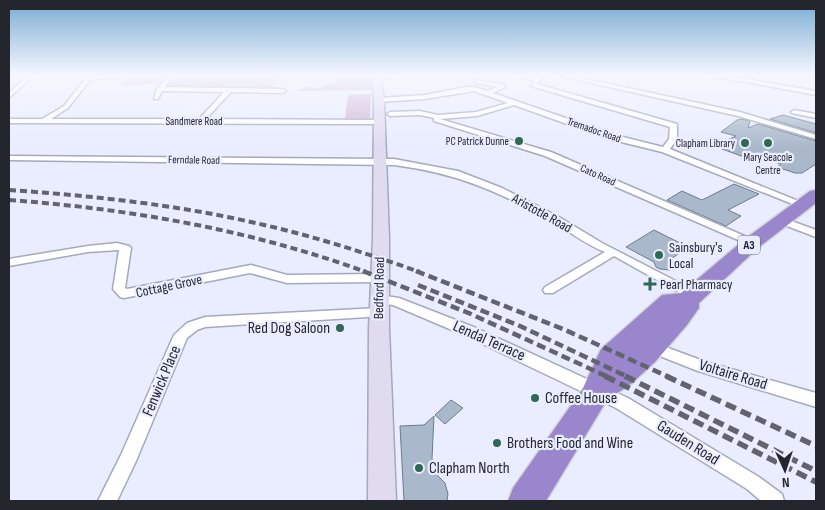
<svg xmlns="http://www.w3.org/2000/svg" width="825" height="510" font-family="'Sofia Sans Condensed',sans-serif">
<rect width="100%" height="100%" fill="#e9edff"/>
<g fill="#cfb6d7">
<path d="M168,75L159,83L122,86L127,77Z"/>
<path d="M177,75H279L270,89L167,87Z"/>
<path d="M334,75H370L371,90L294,91L307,87L319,88L340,79Z"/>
<path d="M371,94L370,120L345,119L348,95Z"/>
</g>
<g fill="#a9b8ca" stroke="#6d7b8b">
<path d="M783,115L816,124V133L770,119Z"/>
<path d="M742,119L750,121L748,128L758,124L816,141V164L802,173H795L777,167L781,164L751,155L744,157L714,146L736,136L721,132L737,120Z"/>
<path d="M734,184L759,194L728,210L741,216L726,226L667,200L682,191L702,200Z"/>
<path d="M654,230L688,247L668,261L670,270L660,269L656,267L654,262L626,247Z"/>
<path d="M451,400L463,408L445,424L435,415Z"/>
<path d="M434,416L432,459L438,476L445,483L448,494L447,501H404L400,426L424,425Z"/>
</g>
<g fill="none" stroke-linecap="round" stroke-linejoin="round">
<defs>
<g id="street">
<path d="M28,75H34L9,98V93Z"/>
<path d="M88,75H125L90,80L68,108L51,119H200L201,117L224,92L162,91L158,99H154L157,89L169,75H174L165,87L283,89L286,91L283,93L231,92L206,119L379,120L383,122L379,124L9,123V119H42L64,106Z"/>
<path d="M396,75L376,79L373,77L375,75Z"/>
<path d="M514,75L537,78L540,75H546L537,84L677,124V139L670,149L808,205L806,207H800L662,152L609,139L514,105L477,116L440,119L551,152L756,241L757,243L752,246L545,156L434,121V118L420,115L390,116L387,114L390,112L420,111L438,115L476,112L508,103L474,91L425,99L379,102L376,100L379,98L425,95L467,87H475L487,91L498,87L475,83L474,82L477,80L505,85V87L493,93L615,135L663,147L669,139L670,127L531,86L534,81Z"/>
<path d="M556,75H568L740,112L816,135V139L738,116Z"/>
<path d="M708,75H723L816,91V95Z"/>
<path d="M794,110L816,114V118L792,113L791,112Z"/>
<path d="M9,156L394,159L458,171L502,188L559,217L602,243L697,292L699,295L697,298H689L614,256L553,293H545L543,290L545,287L605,252C586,245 569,231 552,221C498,191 456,173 394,165L9,160Z"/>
<path d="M783,218L816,230V237L779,223L778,221L779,219Z"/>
<path d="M117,243L129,246L131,248L125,288L127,289L251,265L287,275L378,274L384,278L378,282L287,283L250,273L124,298L120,297L113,289L119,250L88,252L9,266V259L88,246Z"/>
<path d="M379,295L399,298L476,328L628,398L759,477L782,494L784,501H761L747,489L616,408L466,336L393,305L375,302L373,299L375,296Z"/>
<path d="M379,308L384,310L386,313L384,316L205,327L197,330L187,338L136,461L117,501H98L121,455L174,335L187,323L205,317Z"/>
<path d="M652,342L706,362L816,393V407L698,371L647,351L645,347L647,343Z"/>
</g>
<path id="secondary" d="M372,75H380L384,100L389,238V328L396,501H368L369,328L373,238L374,100Z"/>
<path id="highway" d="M816,190V203L759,247L699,303V308L687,325L655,362L631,384L607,400L546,501H508L513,488L583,388L601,349L662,295L681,293L745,239L810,191Z"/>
</defs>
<use href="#street" stroke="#a4a9be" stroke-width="3"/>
<use href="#secondary" stroke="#a4a9be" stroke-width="3"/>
<use href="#highway" stroke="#d3d4d5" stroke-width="3"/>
<use href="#street" fill="#fff" fill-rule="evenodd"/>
<use href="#secondary" fill="#e1dbf0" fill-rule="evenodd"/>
<use href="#highway" fill="#9a86cd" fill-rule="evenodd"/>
<path stroke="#61636e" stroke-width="2.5" stroke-dasharray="5.5 2.5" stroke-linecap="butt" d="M9,190H13"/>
<g stroke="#61636e" stroke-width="4" stroke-dasharray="7 4" stroke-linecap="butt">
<path d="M9,190C95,196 180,205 264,225C317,237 368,254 420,272"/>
<path d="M9,200C131,209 251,230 366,272"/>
</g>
<g stroke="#61636e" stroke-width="4.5" stroke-dasharray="9 4.5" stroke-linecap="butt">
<path d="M363,271L471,314L608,377"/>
<path d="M416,271L563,329L669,377"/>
<path d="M418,285L520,326L628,377"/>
</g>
<g stroke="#61636e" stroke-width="5.5" stroke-dasharray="11 5.5" stroke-linecap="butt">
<path d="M605,376L816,482"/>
<path d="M625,376L816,471"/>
<path d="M666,376L816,446"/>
</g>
</g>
<linearGradient id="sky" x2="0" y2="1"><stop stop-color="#77aad2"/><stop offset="0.51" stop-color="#f5f7ff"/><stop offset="1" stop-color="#f5f7ff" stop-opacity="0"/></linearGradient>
<rect width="825" height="147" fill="url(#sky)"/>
<g fill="#2f6952" stroke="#e9edff" stroke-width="2">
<circle cx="519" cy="141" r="5"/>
<circle cx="745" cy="143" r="5"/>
<circle cx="768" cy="143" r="5"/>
<circle cx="659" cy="255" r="5"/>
<path d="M647.5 276.5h5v5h5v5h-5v5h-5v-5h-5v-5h5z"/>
<circle cx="340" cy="328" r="5"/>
<circle cx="535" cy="398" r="5"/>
<circle cx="497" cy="443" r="5"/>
<circle cx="419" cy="468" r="5"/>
</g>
<g text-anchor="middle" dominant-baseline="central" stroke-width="4.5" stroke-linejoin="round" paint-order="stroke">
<g font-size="11" fill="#24262e" stroke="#e9edff">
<text x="194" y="121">Sandmere Road</text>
<text transform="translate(594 130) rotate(19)">Tremadoc Road</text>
<text transform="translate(194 160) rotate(1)">Ferndale Road</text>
<text transform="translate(598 175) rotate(24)">Cato Road</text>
</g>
<g font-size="11" fill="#24262e" stroke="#e9edff" text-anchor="end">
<text x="509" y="141">PC Patrick Dunne</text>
<text x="735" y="143">Clapham Library</text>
<text x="768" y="157" text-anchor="middle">Mary Seacole<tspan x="768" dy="13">Centre</tspan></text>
</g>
<rect fill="#e9edff" stroke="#5f626d" stroke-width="1" x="738" y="235.5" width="22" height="19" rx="4"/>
<g font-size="12" font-weight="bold" fill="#24262e">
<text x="749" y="245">A3</text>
</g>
<g font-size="14" fill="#24262e" stroke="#e9edff">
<text transform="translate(542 213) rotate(29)">Aristotle Road</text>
<text transform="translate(169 286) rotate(-12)">Cottage Grove</text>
<text transform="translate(379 288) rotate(-89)">Bedford Road</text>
</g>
<g font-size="14" fill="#24262e" stroke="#e9edff" text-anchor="start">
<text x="669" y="247">Sainsbury's<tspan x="669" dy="16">Local</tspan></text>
<text x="660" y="284">Pearl Pharmacy</text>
</g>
<g font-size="16" fill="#24262e" stroke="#e9edff" text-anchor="start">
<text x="330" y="328" text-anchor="end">Red Dog Saloon</text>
<text x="545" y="398">Coffee House</text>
<text x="507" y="443">Brothers Food and Wine</text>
<text x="429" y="468">Clapham North</text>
</g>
<g font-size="16" fill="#24262e" stroke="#e9edff">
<text transform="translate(489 341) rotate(24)">Lendal Terrace</text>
<text transform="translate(733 375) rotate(17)">Voltaire Road</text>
<text transform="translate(162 381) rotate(-67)">Fenwick Place</text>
<text transform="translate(688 443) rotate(32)">Gauden Road</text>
</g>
</g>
<rect width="825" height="510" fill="none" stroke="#24262e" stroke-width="20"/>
<g transform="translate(785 470) rotate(177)" stroke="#e9edff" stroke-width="4" paint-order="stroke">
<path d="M0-4L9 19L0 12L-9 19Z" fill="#24262e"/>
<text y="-8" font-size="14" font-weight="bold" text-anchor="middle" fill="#24262e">N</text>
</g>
</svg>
